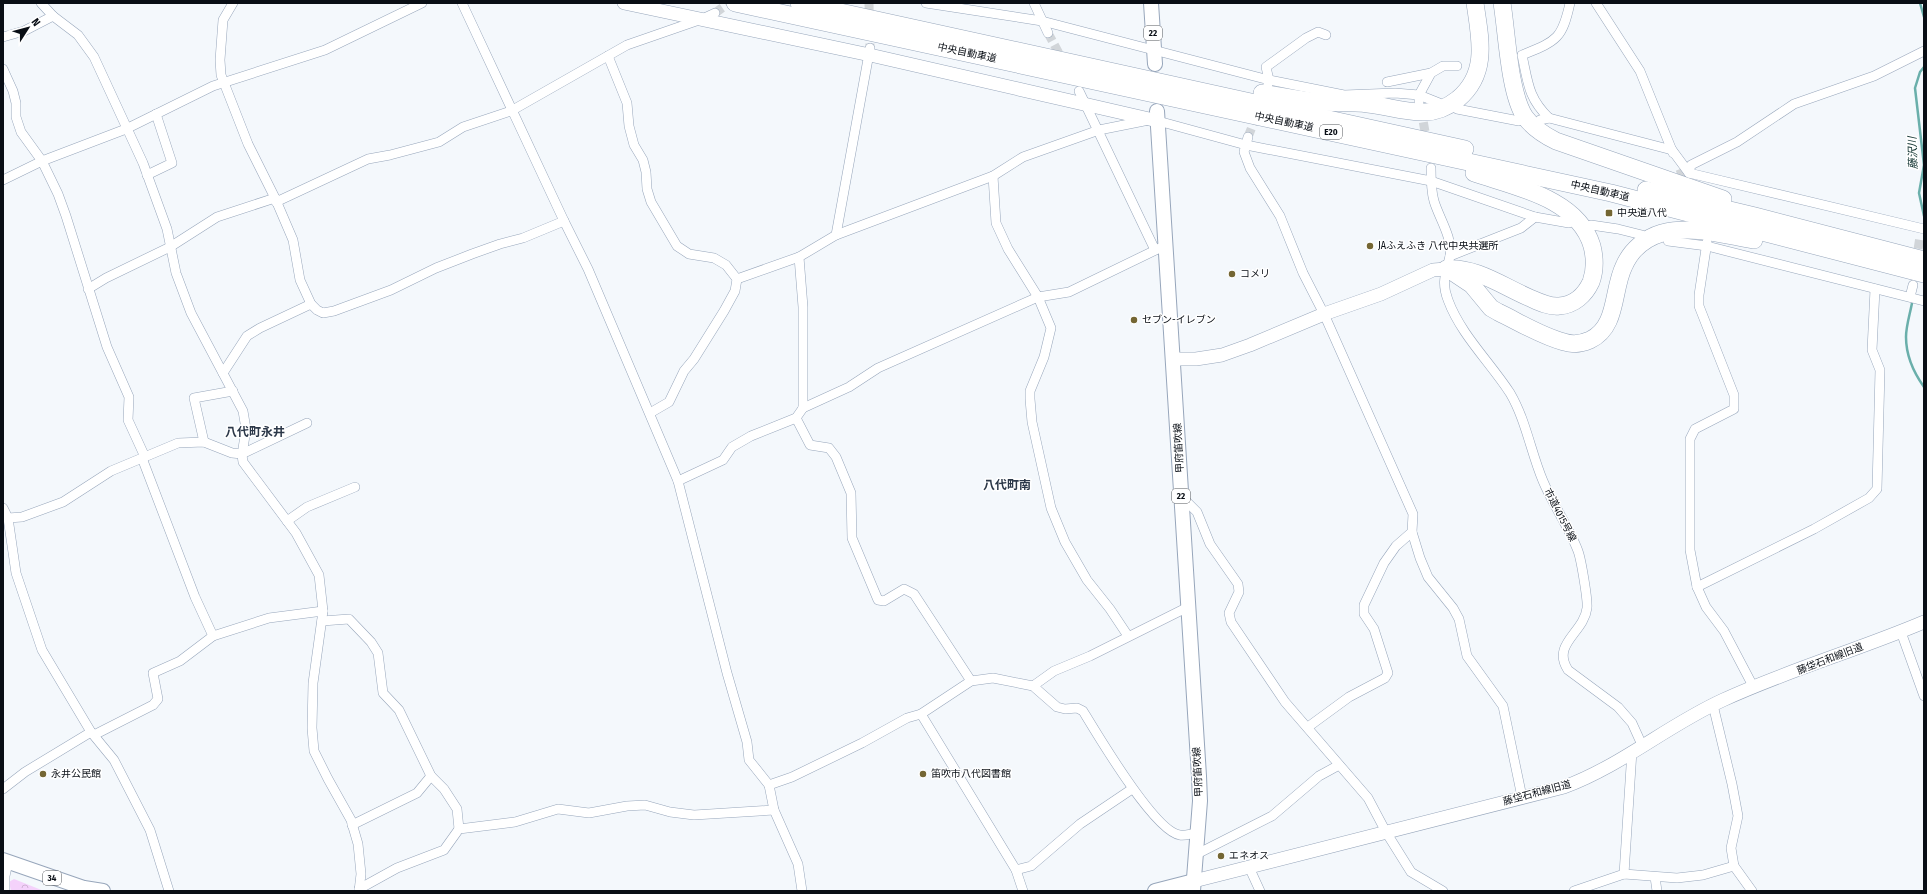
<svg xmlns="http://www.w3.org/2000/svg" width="1927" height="894" font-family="'Fira Sans Condensed','Noto Sans JP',sans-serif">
<defs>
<pattern id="park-crowns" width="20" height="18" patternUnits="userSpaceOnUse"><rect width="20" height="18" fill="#f4d2fb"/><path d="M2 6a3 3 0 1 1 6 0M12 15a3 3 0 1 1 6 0" fill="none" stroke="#d0b3d6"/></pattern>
</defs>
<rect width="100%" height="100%" fill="#f4f8fc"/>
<path fill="url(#park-crowns)" d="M14,879L44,891H11L9,882Z"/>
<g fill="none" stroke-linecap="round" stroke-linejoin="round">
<g stroke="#6aafab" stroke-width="2.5">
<path d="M1920,3L1924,17"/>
<path d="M1924,67L1920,72L1915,88L1924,165L1919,193L1924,216"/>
<path d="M1912,303C1910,314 1906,326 1906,337C1906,355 1914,373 1924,387"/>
</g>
<g stroke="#d1d5d9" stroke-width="9" stroke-dasharray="9 4.5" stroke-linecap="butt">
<path d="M869,3L870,48"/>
<path d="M715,13L729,3"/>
<path d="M1048,33L1063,61"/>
<path d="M1421,109L1427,143"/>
<path d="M1248,137L1257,114"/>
<path d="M1680,169L1687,187"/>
<path d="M1916,262L1920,237"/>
</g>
<defs>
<g id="street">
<path d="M41,3L53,16L78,35L94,57L143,163L167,229L176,273L191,313L243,411L246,429L242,455L243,462L296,533L319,575L323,611L313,683L312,728L314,751L328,779L351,820L358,844L361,874L359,891"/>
<path d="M233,3L223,20L220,60L221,75L248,144L275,198L293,240L300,280L311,304L317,310L323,313L334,311L391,290L436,268L472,254L500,244L523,238L564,221"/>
<path d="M462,3L564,221L588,269L678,481L727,673L747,742L749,760L769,785L774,810L798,864L802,891"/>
<path d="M926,3L1042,21L1269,80L1344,95L1395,93L1419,95L1439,103"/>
<path d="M1034,3L1048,33"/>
<path d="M1596,3L1640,71L1673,153"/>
<path d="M3,37L24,31L53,16"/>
<path d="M608,56L627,103L629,126L634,145L643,160L646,172L647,189L651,202L677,246L689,254L714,258L726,265L737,279L735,291L724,311L694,359L684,371L669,402L650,413"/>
<path d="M3,69L13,91L16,103V117L21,132L42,161L58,194L66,216L107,347L129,397L128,420L145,457"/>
<path d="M1387,82L1431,73L1443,66H1457"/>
<path d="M1268,84L1269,80L1266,67L1306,38L1318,32L1326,35"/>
<path d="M1079,91L1155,250"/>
<path d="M1419,102V95L1431,73"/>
<path d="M1457,109L1519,121"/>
<path d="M1549,118C1528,98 1528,82 1522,55C1556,41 1562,40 1570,3"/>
<path d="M1540,120L1549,118L1672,150L1689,173L1924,229"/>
<path d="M1158,121L1246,145L1431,181L1535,217L1569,223"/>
<path d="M1248,137L1244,152L1250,168L1280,216L1303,273L1324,314L1413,514L1412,532L1396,546L1384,563L1364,605V614L1374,629L1388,673L1385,678L1349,697L1308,727"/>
<path d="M1431,168C1431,179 1431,191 1434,201C1439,218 1453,238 1450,256C1446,273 1441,282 1448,300C1461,335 1490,362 1510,393C1526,420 1531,453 1543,481C1553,505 1569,527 1578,551C1581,559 1588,600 1587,608C1584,633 1551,644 1568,670L1618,707L1632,723L1642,745"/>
<path d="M1689,173L1691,165L1737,142L1794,104L1874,76L1924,51"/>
<path d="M147,175L172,163L156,114"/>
<path d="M993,176L996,223L1008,249L1038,297L1051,328L1044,357L1030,391V399L1032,422L1051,508L1065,542L1087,580L1110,609L1128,636"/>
<path d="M3,180L42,161L126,129L213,86L325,50L422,3"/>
<path d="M276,202L368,159L390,155L439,142L463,127L511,111L627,45L702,19L715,13"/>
<path d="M1591,225L1618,229L1642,235"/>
<path d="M836,235L870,48"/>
<path d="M1668,241L1707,246L1924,301"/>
<path d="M1707,242L1699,295V306L1734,395V409L1695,429L1690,439V550L1697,587L1706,607L1724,631L1754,688"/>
<path d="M1450,256L1521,228L1535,217"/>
<path d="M737,279L799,257"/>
<path d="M88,289L106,278L170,247L217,217L275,198"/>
<path d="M1910,297L1913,285"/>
<path d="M223,373L247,336L260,328L311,304"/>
<path d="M803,408V307L799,257L836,235L993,176L1023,157L1099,130L1149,120"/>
<path d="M796,418L810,445L829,448L836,457L851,493L852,538L878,600L884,601L904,589L914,594L971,681"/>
<path d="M204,442L194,398L233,391"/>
<path d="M142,458L195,597L213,636"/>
<path d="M678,481L723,460L732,447L751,436L796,418L803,408L849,387L878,368L1038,297L1069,292L1166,245"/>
<path d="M1181,496L1197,512L1210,544L1238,584L1239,592L1229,613L1231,622L1285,702L1368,798L1386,832L1411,872L1443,891"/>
<path d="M3,508L8,518L16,573L42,650L91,732L114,760L150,830L169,891"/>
<path d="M8,518L22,517L63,502L111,471L178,443L204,442L232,453L242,454L307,423"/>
<path d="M287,521L307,507L355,487"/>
<path d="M1412,532L1420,558L1428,577L1453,608L1459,619L1467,656L1503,706L1522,797"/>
<path d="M1697,587L1814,529L1869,498L1877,489L1880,370L1872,350L1875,289"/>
<path d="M322,621L349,619L371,642L378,653L383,693L399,710L431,776L444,789L457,809L459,829"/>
<path d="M1901,632L1924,696"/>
<path d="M1033,686L1054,671L1090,656L1188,607"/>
<path d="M1713,705L1732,784L1738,816L1731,848L1734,866L1752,891"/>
<path d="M921,714L1016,870L1023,891"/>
<path d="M94,735L153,705L158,699L153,673L180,661L213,636L269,618L323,611"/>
<path d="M769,785L792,777L862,743L907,718L921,714L971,681L993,678L1033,686L1057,707L1065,709L1077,708L1083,711C1097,734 1155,832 1180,835C1185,836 1193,833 1198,833"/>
<path d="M3,789L25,772L91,732"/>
<path d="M352,825L417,793L431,776"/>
<path d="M1197,854L1272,816L1319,776L1339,765"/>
<path d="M1249,867L1260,891"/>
<path d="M1016,870L1031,866L1080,824L1132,789"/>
<path d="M1624,874L1632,751"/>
<path d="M1655,877L1657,891"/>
<path d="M359,889L397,868L444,850L459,829L515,822L558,809L589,813L627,806L645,805L670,812L694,815L774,810"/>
<path d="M5,891V876L8,862"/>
<path d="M1574,891L1624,874L1677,878L1703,875L1734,866"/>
</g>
<g id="secondary">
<path d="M624,3L870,55L1158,121"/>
<path d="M1174,359H1196L1222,355L1250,345L1324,314L1381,294L1433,270L1446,269"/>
<path d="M1194,881L1564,787C1621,766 1668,725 1723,700C1788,670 1858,650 1924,622"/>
</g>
<g id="primary">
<path d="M1151,3L1155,64"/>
<path d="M1157,111L1199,776L1200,801L1193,891"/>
<path d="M3,860L84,888L103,891"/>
<path d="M1155,891L1194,881"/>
</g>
<g id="highway">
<path d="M735,3L1611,193L1924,274"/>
<path d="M799,3L1465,149"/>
<path d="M1502,3C1507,33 1509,93 1525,117C1533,128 1544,135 1556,141L1723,199"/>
<path d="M1262,93C1281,96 1301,100 1320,102C1336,103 1352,102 1368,104C1387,106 1406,113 1425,112C1437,112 1449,106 1458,99C1489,73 1480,38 1475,3"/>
<path d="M1646,190L1755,216L1924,260"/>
<path d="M1446,269C1475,266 1504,287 1530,298C1539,302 1549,307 1559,306C1574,305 1585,295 1591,282C1595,271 1595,258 1592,246C1578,198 1515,187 1474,173"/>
<path d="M1454,273L1472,285L1491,308L1498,312C1519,322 1541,336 1564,342C1573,345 1581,344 1590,340C1618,327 1612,290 1624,266C1631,250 1645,238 1662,233C1692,225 1724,235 1754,240"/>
</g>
</defs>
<use href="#street" stroke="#97a6bb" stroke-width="10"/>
<use href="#secondary" stroke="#97a6bb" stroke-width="14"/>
<use href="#primary" stroke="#97a6bb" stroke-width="16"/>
<use href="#highway" stroke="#97a6bb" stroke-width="18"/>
<use href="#street" stroke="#fff" stroke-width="9"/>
<use href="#secondary" stroke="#fff" stroke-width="13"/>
<use href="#primary" stroke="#fff" stroke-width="14"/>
<use href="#highway" stroke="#fff" stroke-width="17"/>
</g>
<g fill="#746633" stroke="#fff" stroke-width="1.5">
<rect x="1605" y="209" width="8" height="8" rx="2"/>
<circle cx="1370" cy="246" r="4"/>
<circle cx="1232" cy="274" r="4"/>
<circle cx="1134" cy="320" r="4"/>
<circle cx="43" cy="774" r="4"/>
<circle cx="923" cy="774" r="4"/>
<circle cx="1221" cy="856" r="4"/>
</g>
<g text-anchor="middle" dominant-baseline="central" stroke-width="3" stroke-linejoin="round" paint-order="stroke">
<g fill="#fff" stroke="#53565b" stroke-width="1">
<rect x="1144" y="26" width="18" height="14" rx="3"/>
<rect x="1320" y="125" width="22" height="14" rx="3"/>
<rect x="1172" y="489" width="18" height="14" rx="3"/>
<rect x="43" y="871" width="18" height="14" rx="3"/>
</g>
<g font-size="9" font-weight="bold" fill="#090e15">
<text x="1153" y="33">22</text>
<text x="1331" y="132">E20</text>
<text x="1181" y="496">22</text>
<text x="52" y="878">34</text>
</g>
<g font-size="10" fill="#090e15" stroke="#fff">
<text transform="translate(967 53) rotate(12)">中央自動車道</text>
<text transform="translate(1284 122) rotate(12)">中央自動車道</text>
<text transform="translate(1600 191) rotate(13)">中央自動車道</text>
<text transform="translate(1179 448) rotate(-93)">甲府笛吹線</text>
<text transform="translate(1560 515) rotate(63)">市道4015号線</text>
<text transform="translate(1830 659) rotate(-21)">藤垈石和線旧道</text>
<text transform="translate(1198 772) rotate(-93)">甲府笛吹線</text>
<text transform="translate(1537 793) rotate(-15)">藤垈石和線旧道</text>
</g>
<g font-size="10" fill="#090e15" stroke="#fff" text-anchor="start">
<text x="1617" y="213">中央道八代</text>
<text x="1378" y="246">JAふえふき 八代中央共選所</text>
<text x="1240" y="274">コメリ</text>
<text x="1142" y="320">セブン-イレブン</text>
<text x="51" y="774">永井公民館</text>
<text x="931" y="774">笛吹市八代図書館</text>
<text x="1229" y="856">エネオス</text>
</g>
<g font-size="11" font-style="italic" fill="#0f3230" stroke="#fff">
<text transform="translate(1913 153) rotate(-92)">藤沢川</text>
</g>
<g font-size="12" font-weight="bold" fill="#2c3849" stroke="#fff">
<text x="255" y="432">八代町永井</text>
<text x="1007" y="485">八代町南</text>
</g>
</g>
<rect width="1927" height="894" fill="none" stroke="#090e15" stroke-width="8"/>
<g transform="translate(28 28) rotate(54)" stroke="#ffffff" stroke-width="3" paint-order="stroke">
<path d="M0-3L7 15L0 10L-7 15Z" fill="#090e15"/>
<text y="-6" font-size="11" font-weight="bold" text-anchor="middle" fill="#090e15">N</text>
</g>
</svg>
